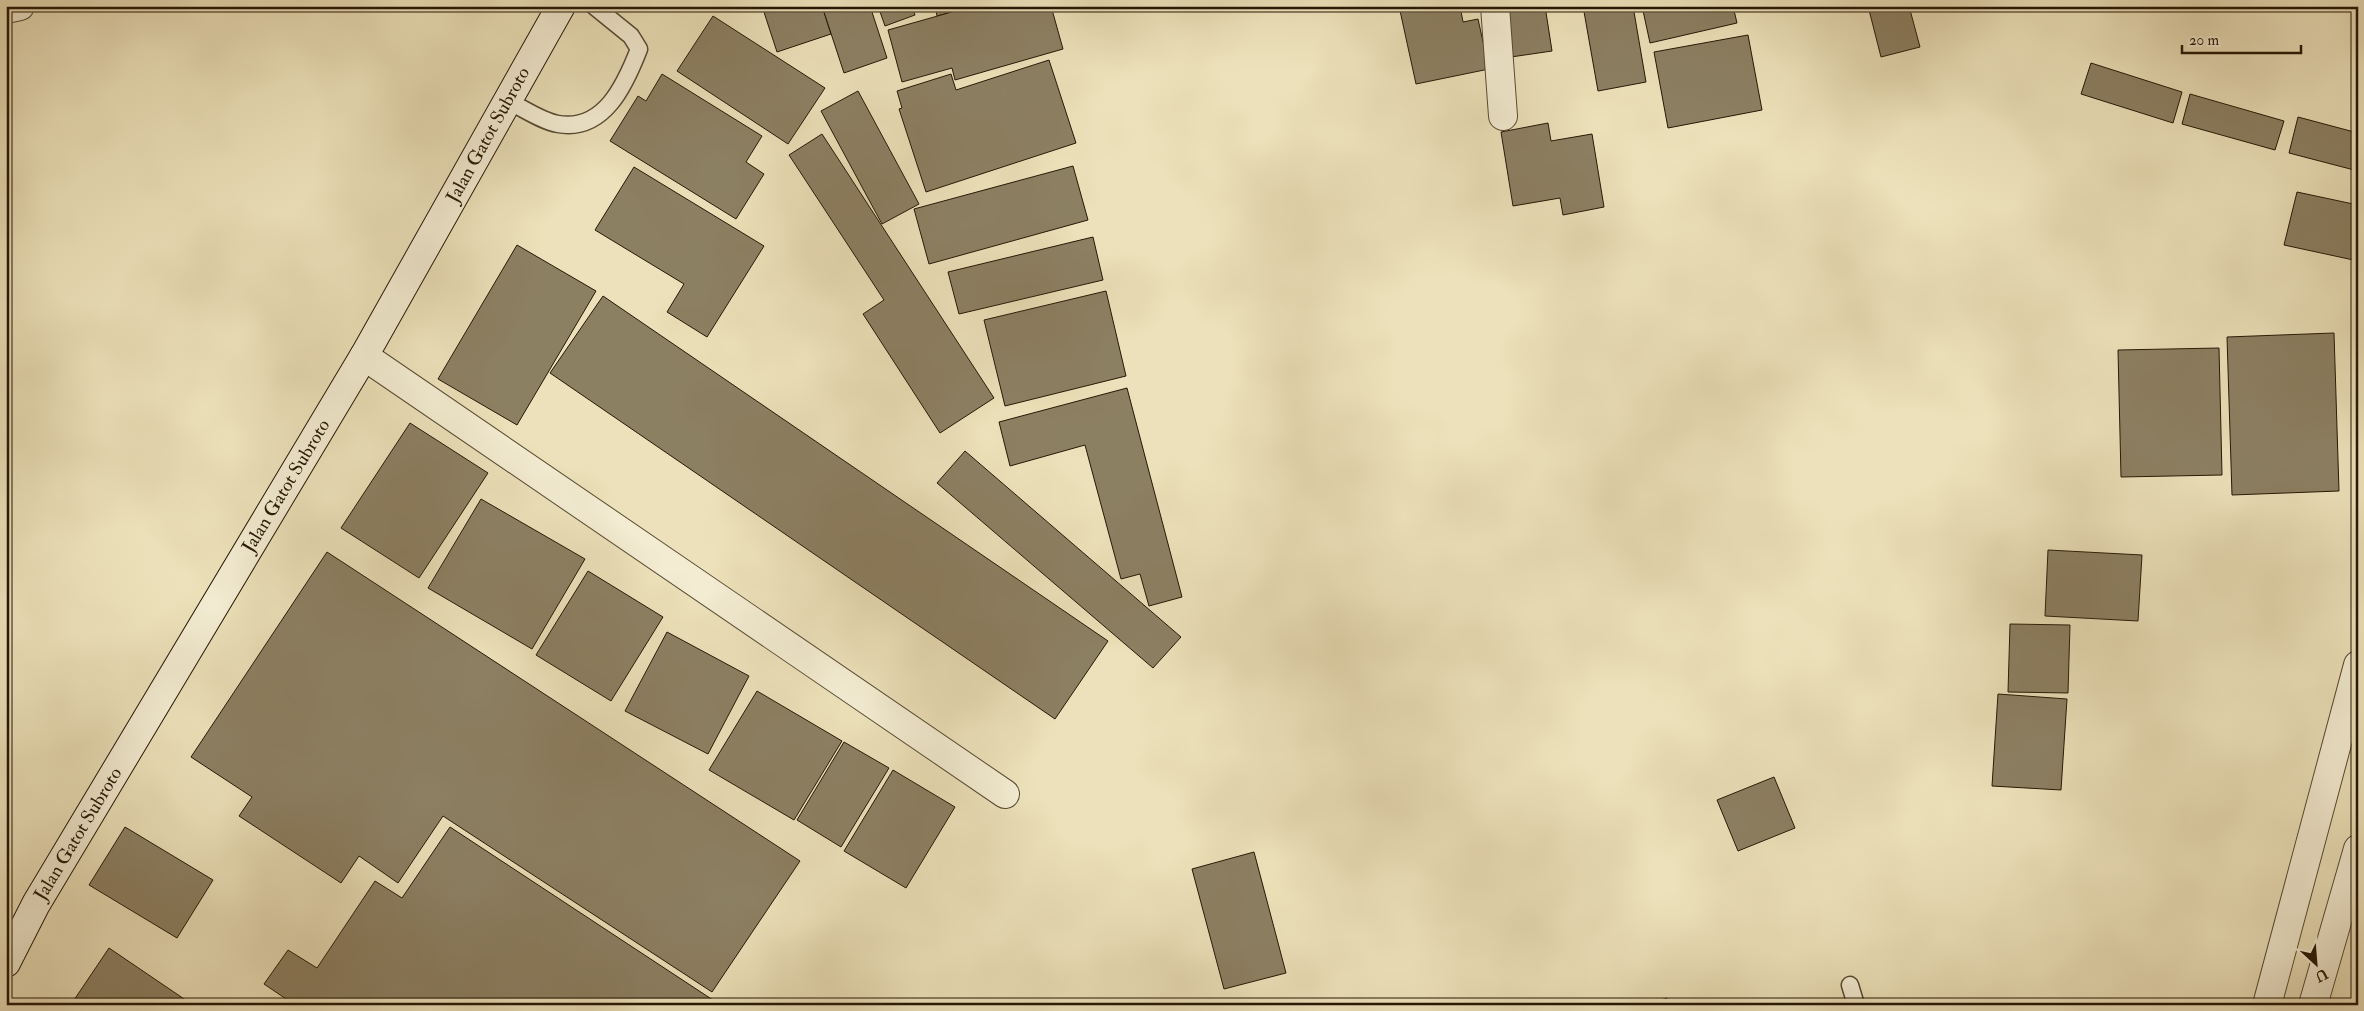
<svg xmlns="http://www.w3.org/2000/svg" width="2364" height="1011" font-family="'IM FELL Double Pica',serif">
<rect width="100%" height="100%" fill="#ece1ba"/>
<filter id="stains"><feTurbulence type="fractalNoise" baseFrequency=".004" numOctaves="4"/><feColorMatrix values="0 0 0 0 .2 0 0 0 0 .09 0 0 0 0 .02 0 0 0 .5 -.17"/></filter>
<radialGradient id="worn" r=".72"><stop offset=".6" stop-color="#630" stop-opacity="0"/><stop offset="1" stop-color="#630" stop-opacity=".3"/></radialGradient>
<g fill="#8c8063" stroke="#251705">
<path d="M762,6H822L831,34L777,52Z"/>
<path d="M822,6H870L887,58L844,73Z"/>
<path d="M878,6H912L915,15L885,26Z"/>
<path d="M935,6H973L937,16Z"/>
<path d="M973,6H1051L1063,49L955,80L952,68L902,82L888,30Z"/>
<path d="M1399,6H1460L1463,22L1478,19L1489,69L1416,84Z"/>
<path d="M1504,6H1545L1552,51L1511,57Z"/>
<path d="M1583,6H1633L1646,82L1598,91Z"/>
<path d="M1642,6H1733L1737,23L1650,43Z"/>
<path d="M1868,6H1909L1920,47L1881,57Z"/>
<path d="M713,16L825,88L788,144L677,71Z"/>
<path d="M1748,35L1762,110L1668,128L1654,52Z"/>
<path d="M1049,60L1076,143L926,192L899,109L902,108L897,91L951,74L956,90Z"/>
<path d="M2091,63L2182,92L2173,123L2081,94Z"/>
<path d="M662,74L762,136L746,162L764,174L736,219L610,141L638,96L646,101Z"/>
<path d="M858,91L919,204L882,224L821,111Z"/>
<path d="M2190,94L2284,121L2275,150L2182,124Z"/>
<path d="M2298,117L2358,133V171L2289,153Z"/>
<path d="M1548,123L1551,141L1592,134L1604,207L1563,215L1560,198L1513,206L1501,132Z"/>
<path d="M822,134L994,398L940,433L863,314L884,300L789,155Z"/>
<path d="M1073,166L1088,220L929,264L914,209Z"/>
<path d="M634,167L764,246L707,337L667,312L684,284L595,230Z"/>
<path d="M2297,192L2358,205V261L2284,245Z"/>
<path d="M1093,237L1103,280L959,314L948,272Z"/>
<path d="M517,245L596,291L517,425L438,379Z"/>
<path d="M1106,291L1126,376L1005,406L984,320Z"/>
<path d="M603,296L1108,641L1055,719L550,373Z"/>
<path d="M2334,333L2339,491L2232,495L2227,337Z"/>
<path d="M2219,348L2222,475L2121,477L2118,350Z"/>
<path d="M1127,388L1182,597L1149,606L1140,574L1121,579L1085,445L1010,466L999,422Z"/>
<path d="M410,423L488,473L419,578L341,528Z"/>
<path d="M965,451L1181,637L1153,668L937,483Z"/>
<path d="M481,499L585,559L532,649L428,588Z"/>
<path d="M2048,550L2142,555L2138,621L2045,616Z"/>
<path d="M327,552L800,861L712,992L443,816L398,883L359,856L341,883L239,816L252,797L191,757Z"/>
<path d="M588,571L663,617L611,701L536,655Z"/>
<path d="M2010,624L2070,625L2068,693L2008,692Z"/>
<path d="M667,632L749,676L708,754L625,711Z"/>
<path d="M757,691L842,741L794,820L709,770Z"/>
<path d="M1998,694L2067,699L2061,790L1992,786Z"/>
<path d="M844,742L889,768L841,847L797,820Z"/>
<path d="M893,770L955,807L906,888L844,851Z"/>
<path d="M1774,777L1795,828L1738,851L1717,800Z"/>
<path d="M125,827L213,880L177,938L89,885Z"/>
<path d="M450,827L719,1004L295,1005L264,984L288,950L317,968L375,881L402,898Z"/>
<path d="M1254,852L1286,973L1224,989L1192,869Z"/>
<path d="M109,948L193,1005H81L74,1000Z"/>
<path d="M1667,998L1669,1005H1645Z"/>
</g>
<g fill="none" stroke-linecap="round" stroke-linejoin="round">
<defs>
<g id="service">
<path d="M508,101C523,108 541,121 558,124C604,132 625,85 639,49L631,36L594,6"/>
<path d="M1850,985L1856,1005"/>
</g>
<g id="minor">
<path d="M1495,6L1503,116"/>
<path d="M6,9L20,6"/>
<path d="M364,356L1005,794"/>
<path d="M2267,1005L2358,665"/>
<path d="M2313,1005L2358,849"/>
</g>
<path id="secondary" d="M6,963L36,904L364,356L561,6"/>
</defs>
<use href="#service" stroke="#574a32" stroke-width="19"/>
<use href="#minor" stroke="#574a32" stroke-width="30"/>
<use href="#secondary" stroke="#251705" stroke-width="30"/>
<use href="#service" stroke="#f3ecd2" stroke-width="16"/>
<use href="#minor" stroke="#f3ecd2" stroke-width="28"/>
<use href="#secondary" stroke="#f3ecd2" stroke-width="28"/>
</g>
<g text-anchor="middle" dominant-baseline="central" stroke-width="4" stroke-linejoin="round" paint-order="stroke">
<g font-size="19" fill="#251705" stroke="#f3ecd2">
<text transform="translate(488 135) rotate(-61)">Jalan Gatot Subroto</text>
<text transform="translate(286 486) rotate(-59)">Jalan Gatot Subroto</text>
<text transform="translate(78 834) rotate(-59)">Jalan Gatot Subroto</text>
</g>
</g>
<rect width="2364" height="1011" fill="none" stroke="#ece1ba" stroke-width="25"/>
<rect x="8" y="8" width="2349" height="996" fill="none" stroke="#251705" stroke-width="2.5"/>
<rect x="12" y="12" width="2339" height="986" fill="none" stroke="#251705"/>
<g transform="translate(2316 964) rotate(154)" stroke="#f3ecd2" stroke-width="4" paint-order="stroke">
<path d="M0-4L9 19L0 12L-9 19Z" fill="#251705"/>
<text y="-8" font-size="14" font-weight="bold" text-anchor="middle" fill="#251705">U</text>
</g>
<path d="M2182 45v8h119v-8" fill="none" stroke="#251705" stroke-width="2.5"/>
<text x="2189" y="45" font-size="15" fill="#251705" stroke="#f3ecd2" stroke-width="4" paint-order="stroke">20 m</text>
<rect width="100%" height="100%" filter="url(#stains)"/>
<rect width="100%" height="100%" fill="url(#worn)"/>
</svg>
